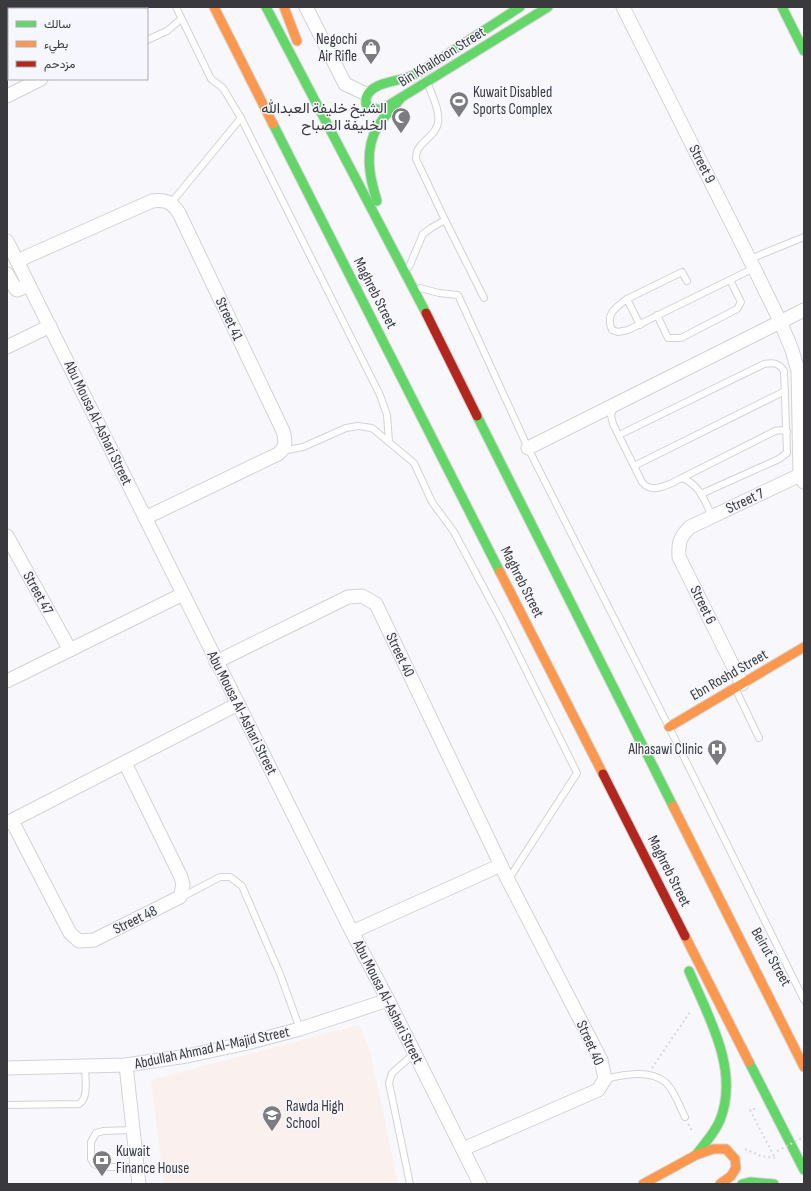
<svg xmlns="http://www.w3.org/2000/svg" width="811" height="1191" font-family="'Sofia Sans Condensed',Vazirmatn,sans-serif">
<rect width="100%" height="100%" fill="#f8f8fc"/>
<path fill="#faf0ed" d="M359,1025L370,1051L398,1184H164L151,1080Z"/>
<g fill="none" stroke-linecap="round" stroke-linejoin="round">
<defs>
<g id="lane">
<path d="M176,7L211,79L223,88L241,118L380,395L387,415L389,442"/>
<path d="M147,40L167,31L181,19"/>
<path d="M428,84C432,96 440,110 438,123C435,139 415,142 416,159L445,220L484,298"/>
<path d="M171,203L241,118"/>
<path d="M750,259L804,237"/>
<path d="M409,267L423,234L431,228L445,220"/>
<path d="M420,288L439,293L458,295L528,448L669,727L804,1000"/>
<path d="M627,299C615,308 605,314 612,330L618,332L628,330L754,268"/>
<path d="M657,315L668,338H681L737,309L741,302L730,280"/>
<path d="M640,325L627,299L682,272L687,281"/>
<path d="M614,407L611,415L613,424L642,482C650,492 659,488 670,484L775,431L782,430L787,432"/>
<path d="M619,435L764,364C773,362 779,363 784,371L787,453L779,459L701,494"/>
<path d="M282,451L303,447L346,428L358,426L372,428L414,463L432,502L454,532L503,624L577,773L508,880"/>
<path d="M634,466L785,391"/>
<path d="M682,478C700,485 704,500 712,516"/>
<path d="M736,690L759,738"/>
<path d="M182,897L220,877H230L242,886L280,974L300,1029"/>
<path d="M605,1079C623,1075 649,1069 665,1082C674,1089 680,1108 685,1117"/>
<path d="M7,1105L79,1104C89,1098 85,1078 85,1067"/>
<path d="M133,1130L103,1131L96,1133L91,1142V1159L94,1164L100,1167H137"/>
<path d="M410,1184L389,1083L392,1073L415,1053"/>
</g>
<g id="street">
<path d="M74,7L75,9"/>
<path d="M306,7L345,84L366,94"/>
<path d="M623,7L754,268L780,321L792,350L798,371L800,475L804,482"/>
<path d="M7,96L41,79"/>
<path d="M7,241L352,932L388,1000L480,1184"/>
<path d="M17,261L152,201C165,199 172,202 179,213L283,431C286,441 286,448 278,454L145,518"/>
<path d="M7,274L15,288L17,290L29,285"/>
<path d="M7,347L50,326"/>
<path d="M528,448L804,310"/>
<path d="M7,536L70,650"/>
<path d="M216,662L348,597L362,596L376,604L508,880L601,1060L605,1079L598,1090L463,1149"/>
<path d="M7,681L183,594"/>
<path d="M742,684L679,557C678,542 680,537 690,527L800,475"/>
<path d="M12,821L70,933L79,941L94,940L180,897L183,885L181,877L125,763"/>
<path d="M7,823L238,704"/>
<path d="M352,932L501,865"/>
<path d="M126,1065L139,1184"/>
<path d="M7,1068L126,1065L187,1056L247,1043L300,1029L388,1000"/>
</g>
<g id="fast">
<path d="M266,7L426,313"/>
<path d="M520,7L423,70C418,73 412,76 406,78C393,82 371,83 366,98V104L371,108L381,110L548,7"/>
<path d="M782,7L804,51"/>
<path d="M273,124L500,572"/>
<path d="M377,201C369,176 364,149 378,126C384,116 393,108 400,99"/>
<path d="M477,416L673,806"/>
<path d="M689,971C708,1016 740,1070 720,1120C715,1133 704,1144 696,1155"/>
<path d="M749,1062L804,1170"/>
<path d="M742,1184L750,1182L774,1184"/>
</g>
<g id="slow">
<path d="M214,7L273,124"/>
<path d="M284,7L297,41"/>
<path d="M500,572L603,774"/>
<path d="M669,727L804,647"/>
<path d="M673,806L804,1067"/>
<path d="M685,936L749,1062"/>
<path d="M643,1184L696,1155L713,1149H726L735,1159L736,1168L731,1176L720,1184"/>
</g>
<g id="jam">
<path d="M426,313L477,416"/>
<path d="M603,774L685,936"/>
</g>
</defs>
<use href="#lane" stroke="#d3d3d6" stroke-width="8"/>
<use href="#street" stroke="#d3d3d6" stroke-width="15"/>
<use href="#fast" stroke="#d3d3d6" stroke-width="11"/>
<use href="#slow" stroke="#d3d3d6" stroke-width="11"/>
<use href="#jam" stroke="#d3d3d6" stroke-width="11"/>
<g stroke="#d9d9da" stroke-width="2" stroke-dasharray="2 3" stroke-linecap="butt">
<path d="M652,1068L690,1012"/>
<path d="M755,1109L750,1110L775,1158"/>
<path d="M688,1124L693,1132"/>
<path d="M745,1149L761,1156L775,1158"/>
</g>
<use href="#lane" stroke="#fefeff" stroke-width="6"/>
<use href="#street" stroke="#fefeff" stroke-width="13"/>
<use href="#fast" stroke="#63d668" stroke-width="9"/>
<use href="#slow" stroke="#ff974d" stroke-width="9"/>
<use href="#jam" stroke="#b3261e" stroke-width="9"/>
<path stroke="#d9d9da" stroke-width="2" stroke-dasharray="2 3" stroke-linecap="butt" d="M777,1151L804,1137"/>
</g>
<defs>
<symbol id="shop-pin" viewBox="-11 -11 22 30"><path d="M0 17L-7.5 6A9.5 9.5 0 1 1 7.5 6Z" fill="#7c7c80" stroke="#f6f7fe"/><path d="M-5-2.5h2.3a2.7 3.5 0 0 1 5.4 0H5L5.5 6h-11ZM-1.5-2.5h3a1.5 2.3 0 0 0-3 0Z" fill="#fff"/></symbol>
<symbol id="stadium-pin" viewBox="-11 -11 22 30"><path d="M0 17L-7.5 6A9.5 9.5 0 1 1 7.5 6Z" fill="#7c7c80" stroke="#f6f7fe"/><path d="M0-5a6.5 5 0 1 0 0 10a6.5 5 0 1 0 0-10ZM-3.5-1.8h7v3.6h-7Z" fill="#fff"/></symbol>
<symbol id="mosque-pin" viewBox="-11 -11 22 30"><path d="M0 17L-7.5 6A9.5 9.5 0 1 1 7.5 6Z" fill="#7c7c80" stroke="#f6f7fe"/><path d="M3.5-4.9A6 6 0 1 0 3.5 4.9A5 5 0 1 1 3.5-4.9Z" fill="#fff"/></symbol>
<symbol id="hospital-pin" viewBox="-11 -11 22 30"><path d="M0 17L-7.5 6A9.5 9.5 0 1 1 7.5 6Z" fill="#7c7c80" stroke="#f6f7fe"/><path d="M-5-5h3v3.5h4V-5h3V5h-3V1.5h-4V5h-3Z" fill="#fff"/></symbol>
<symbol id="school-pin" viewBox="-11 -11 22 30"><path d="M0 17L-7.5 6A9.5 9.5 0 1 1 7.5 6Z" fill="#7c7c80" stroke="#f6f7fe"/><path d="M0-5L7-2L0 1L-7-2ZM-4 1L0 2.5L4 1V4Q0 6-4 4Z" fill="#fff"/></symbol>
<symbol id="bank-pin" viewBox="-11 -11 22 30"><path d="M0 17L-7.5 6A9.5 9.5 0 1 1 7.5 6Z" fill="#7c7c80" stroke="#f6f7fe"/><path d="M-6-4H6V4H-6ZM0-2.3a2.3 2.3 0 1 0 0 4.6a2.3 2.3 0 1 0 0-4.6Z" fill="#fff"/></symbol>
</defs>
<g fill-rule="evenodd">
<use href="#shop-pin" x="360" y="37" width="22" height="30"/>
<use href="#stadium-pin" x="448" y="90" width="22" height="30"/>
<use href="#mosque-pin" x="390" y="106" width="22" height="30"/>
<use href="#hospital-pin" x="706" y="738" width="22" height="30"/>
<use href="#school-pin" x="261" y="1104" width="22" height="30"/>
<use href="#bank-pin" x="91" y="1149" width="22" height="30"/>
</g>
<g text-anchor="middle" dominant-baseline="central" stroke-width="3" stroke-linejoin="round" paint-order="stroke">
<g font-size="15" fill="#3a3a3e" stroke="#f6f7fe" text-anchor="end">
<text x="357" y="39">Negochi<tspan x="357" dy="17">Air Rifle</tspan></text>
<text x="473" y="92" text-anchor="start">Kuwait Disabled<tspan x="473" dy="17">Sports Complex</tspan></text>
<text x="387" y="108">الشيخ خليفة العبدالله<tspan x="387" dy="17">الخليفة الصباح</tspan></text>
<text x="703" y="749">Alhasawi Clinic</text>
<text x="286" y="1106" text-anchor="start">Rawda High<tspan x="286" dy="17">School</tspan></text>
<text x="116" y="1151" text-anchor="start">Kuwait<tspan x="116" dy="17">Finance House</tspan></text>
</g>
<g font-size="15" fill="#3a3a3e" stroke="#f6f7fe">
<text transform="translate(442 57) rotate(-32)">Bin Khaldoon Street</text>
<text transform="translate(702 164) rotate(63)">Street 9</text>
<text transform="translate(375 293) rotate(63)">Maghreb Street</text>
<text transform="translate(229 319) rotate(65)">Street 41</text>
<text transform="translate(98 423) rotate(64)">Abu Mousa Al-Ashari Street</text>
<text transform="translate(745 501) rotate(-25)">Street 7</text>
<text transform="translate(522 582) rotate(63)">Maghreb Street</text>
<text transform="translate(38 593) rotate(61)">Street 47</text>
<text transform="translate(703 605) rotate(64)">Street 6</text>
<text transform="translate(400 655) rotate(64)">Street 40</text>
<text transform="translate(729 675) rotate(-30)">Ebn Roshd Street</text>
<text transform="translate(242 713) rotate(63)">Abu Mousa Al-Ashari Street</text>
<text transform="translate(669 871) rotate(63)">Maghreb Street</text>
<text transform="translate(135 920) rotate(-26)">Street 48</text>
<text transform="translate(771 957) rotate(60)">Beirut Street</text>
<text transform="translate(388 1002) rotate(63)">Abu Mousa Al-Ashari Street</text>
<text transform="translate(590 1043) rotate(66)">Street 40</text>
<text transform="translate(212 1048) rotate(-12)">Abdullah Ahmad Al-Majid Street</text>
</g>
</g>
<rect width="811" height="1191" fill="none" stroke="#3a3a3e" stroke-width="16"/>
<rect x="8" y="8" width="140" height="72" fill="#f6f7fe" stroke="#ababb1"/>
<rect x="16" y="21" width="20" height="6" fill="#63d668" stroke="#ababb1"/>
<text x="44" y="28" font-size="12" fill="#3a3a3e">سالك</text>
<rect x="16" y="41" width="20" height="6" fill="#ff974d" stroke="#ababb1"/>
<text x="44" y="48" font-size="12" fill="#3a3a3e">بطيء</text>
<rect x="16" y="61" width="20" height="6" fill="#b3261e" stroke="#ababb1"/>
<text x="44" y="68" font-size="12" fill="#3a3a3e">مزدحم</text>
</svg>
